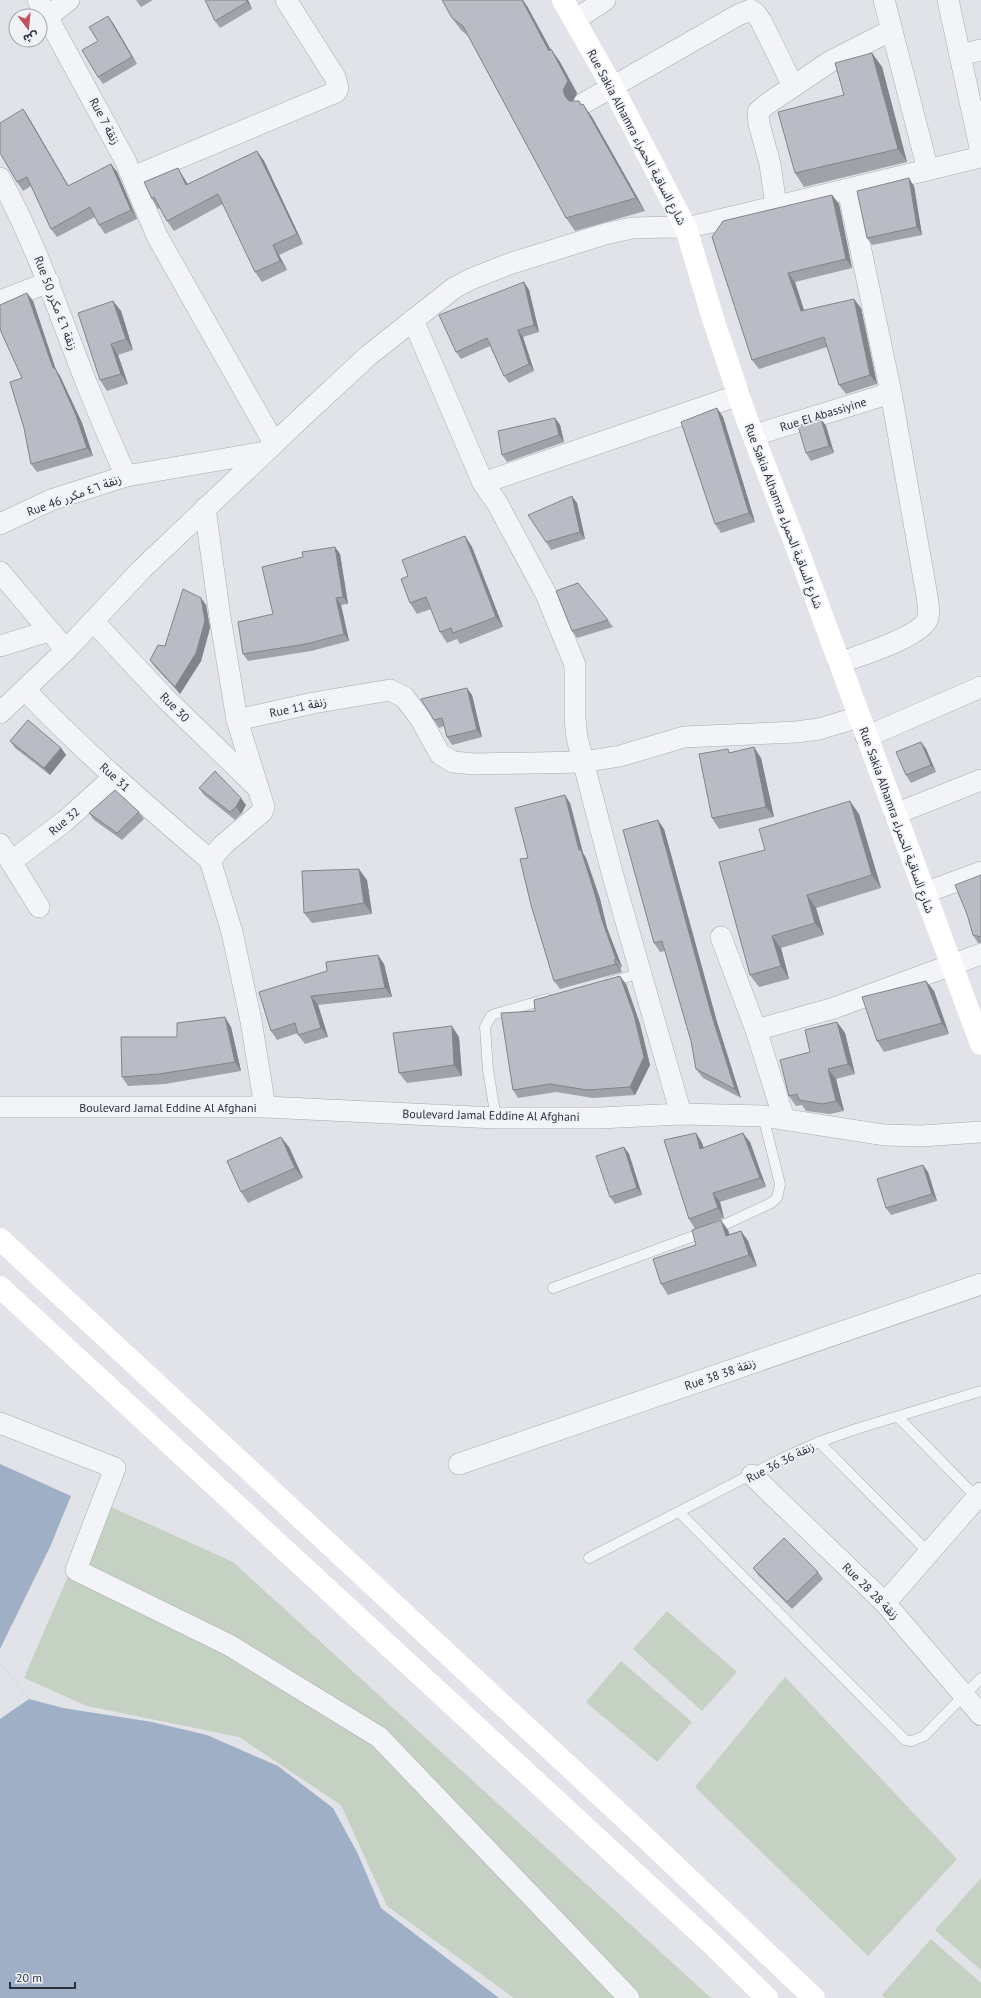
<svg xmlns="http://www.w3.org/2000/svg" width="981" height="1998" font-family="'PT Sans','Noto Sans Arabic',sans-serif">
<rect width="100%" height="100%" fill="#e1e3e8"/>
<g fill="#c5d1c3">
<path d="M100,1502L233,1562L711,1998H514L387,1906L341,1805L239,1737L87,1706L24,1678Z"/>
<path d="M667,1611L737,1672L702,1711L633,1649Z"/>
<path d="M621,1661L692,1722L657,1762L586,1702Z"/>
<path d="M785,1677L957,1859L868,1956L695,1787Z"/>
<path d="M981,1878V1970L935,1930Z"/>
<path d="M931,1939L981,1983V1998H885L882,1995Z"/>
</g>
<g fill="#9fafc5">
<path d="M0,1464L71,1496L50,1547L0,1649Z"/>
<path d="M0,1663L29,1699L63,1708L152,1722L207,1735L278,1766L333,1808L358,1854L381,1908L499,1998H0Z"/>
</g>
<path fill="#e1e3e8" d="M0,1663L29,1699L0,1719Z"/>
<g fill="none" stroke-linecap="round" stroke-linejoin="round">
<defs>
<g id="lane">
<path d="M610,982L641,973"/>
<path d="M496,1118L488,1070L485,1027L491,1016L495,1014L547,999"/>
<path d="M553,1288L726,1224L771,1203L777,1198L780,1184L763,1116"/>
<path d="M898,1417L978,1499"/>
<path d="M819,1442L929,1553"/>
<path d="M679,1512L905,1740L912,1741L924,1736L981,1678"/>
<path d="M589,1558L787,1456L819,1442L856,1429L981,1391"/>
</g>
<g id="street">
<path d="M38,0L125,160L157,236L274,443"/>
<path d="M884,0L928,170"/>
<path d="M948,0L981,152"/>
<path d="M47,17L69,0"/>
<path d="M575,20L605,0"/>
<path d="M960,55L981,50"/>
<path d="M584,103L738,15L751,10L756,14L761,21L793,86"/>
<path d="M133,177L336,92L338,88L335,77L286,0"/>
<path d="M0,178C37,245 60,317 88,387C100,417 113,447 126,476L51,500L0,524"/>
<path d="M776,206L770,164L759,124L758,112L767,104L831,61L892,30"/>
<path d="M0,301L49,282"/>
<path d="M413,320L483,483L497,503L546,594L575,665V719L577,738L613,876L681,1114"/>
<path d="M755,435L891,393"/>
<path d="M126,476L265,452"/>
<path d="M483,483L739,395"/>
<path d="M205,508L220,617L237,720L264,807L262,812L223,845L210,860"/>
<path d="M0,572L66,650"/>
<path d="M93,621L164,697L258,788"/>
<path d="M0,646L49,631"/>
<path d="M839,663C858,656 918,638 927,620C930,614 928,603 927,596L891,393L848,189"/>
<path d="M25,690C83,751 146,805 210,860"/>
<path d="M0,713L66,650L142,569L300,419L369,355L454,288L471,279L509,264L605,234L632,228L673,227L686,228L981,157"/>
<path d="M237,720L313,703L390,690L404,697L420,718L440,754L453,762L475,764L583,762L620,756L684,737L796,732L819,729L859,717"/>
<path d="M866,737L981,687"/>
<path d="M895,814L981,780"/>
<path d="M0,844L39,907"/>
<path d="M210,860L232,932L251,1021L265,1107"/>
<path d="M12,861L65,821L114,777"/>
<path d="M924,893L981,872"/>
<path d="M721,937L756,1030L784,1119"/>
<path d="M756,1030L834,1008L981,954"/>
<path d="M0,1107H265L496,1118H599L681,1114L763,1116L884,1135L921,1136L981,1132"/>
<path d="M0,1423L115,1468L76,1570L229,1645L379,1737L629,1998"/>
<path d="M459,1464L981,1284"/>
<path d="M752,1475L885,1603L981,1715"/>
<path d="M885,1603L981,1493"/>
</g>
</defs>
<use href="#lane" stroke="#a7aab2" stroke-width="11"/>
<use href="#street" stroke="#a7aab2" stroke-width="22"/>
<use href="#lane" stroke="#f3f4f7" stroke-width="10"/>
<use href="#street" stroke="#f3f4f7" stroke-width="21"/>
<g stroke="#fff" stroke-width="22">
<path d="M563,0L613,88L686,228L714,322L746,417L797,548L981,1044"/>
<path d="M0,1239L632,1825L814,1998"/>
<path d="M0,1287L715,1947L767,1998"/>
</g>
</g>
<g fill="#9fa2a9">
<path d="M136,0H153L141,7Z"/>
<path d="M248,0L252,9L220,28L215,21Z"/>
<path d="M527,6L551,50L560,62L577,93L573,101L582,104L592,117L645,211L575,231L566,218L468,36L461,30L452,18Z"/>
<path d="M113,23L137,64L103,84L98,77V41Z"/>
<path d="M872,53L882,67L907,162L804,187L795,173L844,95Z"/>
<path d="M23,109L29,118L68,186L111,164L117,172L137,219L105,234L99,225L95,217L57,237L51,229L31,186L23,191L17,182Z"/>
<path d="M257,151L264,161L303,244L279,255L287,270L262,282L255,272L223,204L174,231L167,221L160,208L158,209L152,199L184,178L188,184Z"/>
<path d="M914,186L922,235L872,245L867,238Z"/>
<path d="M832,195L839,204L852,268L795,282L804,310L861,308L877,384L846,394L839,385L827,347L759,369L752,360L712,237Z"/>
<path d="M524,282L529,290L539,332L523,337L534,371L509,383L504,376L490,346L461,359L456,352Z"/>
<path d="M27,293L33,301L56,370L60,376L82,423L93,456L37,472L31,464L24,428L22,378Z"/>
<path d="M113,301L121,311L133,350L118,355L128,384L107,391L100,380Z"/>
<path d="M717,408L723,417L755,522L721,533L715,524Z"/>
<path d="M555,418L560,425L564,442L507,462L502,455Z"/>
<path d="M821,419L826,426L834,453L811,461L806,453Z"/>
<path d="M577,503L585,539L551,550L546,542Z"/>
<path d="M465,536L472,547L503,627L460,644L457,639L447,643L440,632L431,609L417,614L410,603L408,576Z"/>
<path d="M335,547L340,554L348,604L341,605L349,641L311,651L248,661L243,654L273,614L303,557Z"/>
<path d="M201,598L206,605L210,628L201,661L180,694L155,667L150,660L165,646Z"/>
<path d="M608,620L613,627L577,638L572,631Z"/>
<path d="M472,695L482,737L452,745L447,737L444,726L439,728L434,720Z"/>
<path d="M10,741L61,748L66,755L50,775L15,748Z"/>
<path d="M921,742L926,749L936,772L911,783L906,775Z"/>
<path d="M731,752L761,758L774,817L719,829L712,818Z"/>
<path d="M199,788L246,805L241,814L235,820L204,795Z"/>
<path d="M570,803L583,853L586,858L600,899L607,928L622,967L620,968L622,972L560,989L554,981L528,858Z"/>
<path d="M139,812L144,819L122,840L94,820L89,813Z"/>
<path d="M859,814L881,888L816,908L824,935L781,948L789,979L759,987L750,975L765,850Z"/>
<path d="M664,829L717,1022L741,1098L703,1078L696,1069L691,1041L665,951L660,952L654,943Z"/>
<path d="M981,875V943H978L973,935Z"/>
<path d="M367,880L372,914L312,923L304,913Z"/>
<path d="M384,964L392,997L318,1005L328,1037L305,1044L298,1035V1033L277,1040L271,1031L259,992Z"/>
<path d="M926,981L934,991L949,1034L884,1052L877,1041Z"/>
<path d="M626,984L640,1024L650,1065L635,1095L593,1098L556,1092L518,1098L513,1090L535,1011Z"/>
<path d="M837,1022L845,1033L855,1074L836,1079L844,1111L830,1114L806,1111L802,1105L796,1106L789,1096L810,1052Z"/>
<path d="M231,1027L241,1071L165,1084L128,1086L122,1077L177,1037Z"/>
<path d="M459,1037L462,1076L407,1083L399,1073Z"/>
<path d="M696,1133L702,1143L704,1148L750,1142L766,1187L720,1202L724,1218L695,1229L689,1219Z"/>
<path d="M289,1147L303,1178L248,1203L241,1192Z"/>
<path d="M624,1147L629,1154L642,1195L615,1204L610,1197Z"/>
<path d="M928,1172L937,1201L891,1215L886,1208Z"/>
<path d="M728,1230L729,1234L741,1231L748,1241L757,1266L668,1295L661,1284L696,1245Z"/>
<path d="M753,1568L818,1572L823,1579L792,1609L758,1575Z"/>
</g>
<g fill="#82848a">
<path d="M247,0H248L252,9L247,2Z"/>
<path d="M522,0H523L527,6L558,63L549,51Z"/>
<path d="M108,16L113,23L137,64L132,57Z"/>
<path d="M551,49L560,62L577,93L572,103L574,109L565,96Z"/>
<path d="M872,53L882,67L907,162L898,149Z"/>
<path d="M583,104L592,117L645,211L636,198Z"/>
<path d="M23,109L29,118L74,195L68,186Z"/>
<path d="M257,151L264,161L303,244L297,234Z"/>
<path d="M111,164L117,172L137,219L131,210Z"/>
<path d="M178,168L184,178L193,195L186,185Z"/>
<path d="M909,178L914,186L922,235L917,227Z"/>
<path d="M832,195L839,204L852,268L846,259Z"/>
<path d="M273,245L279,255L287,270L280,261Z"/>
<path d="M788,273L795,282L807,320L801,311Z"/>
<path d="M524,282L529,290L539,332L534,325Z"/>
<path d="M27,293L33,301L56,370L60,376L82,423L93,456L87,448L53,368Z"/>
<path d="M854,299L861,308L877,384L870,375Z"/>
<path d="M113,301L121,311L133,350L126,339Z"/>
<path d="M518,330L523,337L534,371L529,364Z"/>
<path d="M111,344L118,355L128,384L121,374Z"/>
<path d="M717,408L723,417L755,522L749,513Z"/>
<path d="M555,418L560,425L564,442L559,435Z"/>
<path d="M821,419L826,426L834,453L829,446Z"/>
<path d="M572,496L577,503L585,539L580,532Z"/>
<path d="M465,536L472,547L503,627L496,617Z"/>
<path d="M335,547L340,554L348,604L343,597Z"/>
<path d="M201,598L206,605L210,628L201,661L180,694L175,687Z"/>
<path d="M336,598L341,605L349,641L344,634Z"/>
<path d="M467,688L472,695L482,737L477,730Z"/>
<path d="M921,742L926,749L936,772L931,765Z"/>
<path d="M754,747L761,758L774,817L766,807Z"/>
<path d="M61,748L66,755L50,775L44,768Z"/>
<path d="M565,795L570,803L583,853L586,858L600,899L607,928L622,967L616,959L602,920L579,850Z"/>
<path d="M241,798L246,805L241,814L236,807Z"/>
<path d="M850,801L859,814L881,888L872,875Z"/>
<path d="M658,820L664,829L717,1022L741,1098L735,1089L711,1013Z"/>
<path d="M359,869L367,880L372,914L364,903Z"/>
<path d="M807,895L816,908L824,935L815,923Z"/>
<path d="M772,936L781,948L789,979L781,966Z"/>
<path d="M378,955L384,964L392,997L385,988Z"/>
<path d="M614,960L620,968L622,972L616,964Z"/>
<path d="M620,976L626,984L640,1024L650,1065L635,1095L630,1087Z"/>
<path d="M926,981L934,991L949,1034L942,1023Z"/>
<path d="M311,996L318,1005L328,1037L321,1028Z"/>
<path d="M225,1017L231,1027L241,1071L235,1062Z"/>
<path d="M837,1022L845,1033L855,1074L848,1064Z"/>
<path d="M452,1026L459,1037L462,1076L454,1065Z"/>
<path d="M828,1069L836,1079L844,1111L836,1101Z"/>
<path d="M696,1133L702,1143L707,1158L700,1149Z"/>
<path d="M743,1133L750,1142L766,1187L760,1178Z"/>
<path d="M281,1137L289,1147L303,1178L295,1168Z"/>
<path d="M624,1147L629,1154L642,1195L637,1188Z"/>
<path d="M923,1165L928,1172L937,1201L932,1194Z"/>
<path d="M713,1193L720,1202L724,1218L718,1208Z"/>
<path d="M721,1220L728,1230L733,1246L726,1236Z"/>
<path d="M741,1231L748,1241L757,1266L749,1255Z"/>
</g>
<g fill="#b9bcc5" stroke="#82848a">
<path d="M205,0H247V2L215,21Z"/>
<path d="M442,0H522L549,51L551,49L568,81L563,90L565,96L569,101H579L581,105L583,104L636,198L566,218L463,26L452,18Z"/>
<path d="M108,16L132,57L98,77L82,50L98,41L89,27Z"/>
<path d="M872,53L898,149L795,173L778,112L844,95L835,63Z"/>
<path d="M23,109L68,186L111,164L131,210L99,225L90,207L51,229L27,177L17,182L0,153V123Z"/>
<path d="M257,151L297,234L273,245L280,261L255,272L218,194L167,221L154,197L152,199L144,182L178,168L186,185Z"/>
<path d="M909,178L917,227L867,238L857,191Z"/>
<path d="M832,195L846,259L788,273L801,311L854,299L870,375L839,385L824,337L752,360L712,237L723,221Z"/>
<path d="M524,282L534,325L518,330L529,364L504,376L487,338L456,352L439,315Z"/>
<path d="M27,293L53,368H55L76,415L87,448L31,464L24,428L10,382L22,378L2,334L0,328V305Z"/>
<path d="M113,301L126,339L111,344L121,374L100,380L78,313Z"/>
<path d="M717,408L749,513L715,524L681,422Z"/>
<path d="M555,418L559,435L502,455L498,431Z"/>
<path d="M821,419L829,446L806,453L798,426Z"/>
<path d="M572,496L580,532L546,542L528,515Z"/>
<path d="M465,536L496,617L453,633L451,628L440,632L426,597L410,603L401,579L408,576L402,560Z"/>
<path d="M335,547L343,597L336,598L344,634L306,644L243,654L238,622L273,614L262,567L303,557L302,552Z"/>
<path d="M578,583L608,620L572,631L556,591Z"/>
<path d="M183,589L201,598L205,621L196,653L175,687L150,660L158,645L165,646Z"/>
<path d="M467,688L477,730L447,737L442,718L434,720L421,699Z"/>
<path d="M28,720L61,748L44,768L10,741Z"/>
<path d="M921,742L931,765L906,775L896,752Z"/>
<path d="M754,747L766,807L712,818L699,754L728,749L729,753Z"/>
<path d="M215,771L241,798L236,807L230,812L199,788Z"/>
<path d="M115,790L139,812L117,833L89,813Z"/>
<path d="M565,795L579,850H581L594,891L602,920L616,959L614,960L616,964L554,981L531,905L520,859L528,858L515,808Z"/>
<path d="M850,801L872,875L807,895L815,923L772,936L781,966L750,975L719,862L765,850L759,829Z"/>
<path d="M658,820L711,1013L735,1089L696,1069L691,1041L662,941L654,943L623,830Z"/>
<path d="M359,869L364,903L304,913L302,871Z"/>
<path d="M981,875V937L973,935L967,914L955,885Z"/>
<path d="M378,955L385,988L311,996L321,1028L298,1035L295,1023L271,1031L259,992L327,971L326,962Z"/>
<path d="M620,976L634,1015L644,1057L630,1087L587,1090L550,1084L513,1090L501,1013L535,1011L534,1000Z"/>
<path d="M926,981L942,1023L877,1041L862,997Z"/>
<path d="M225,1017L235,1062L159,1074L122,1077L121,1037H177V1023Z"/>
<path d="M837,1022L848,1064L828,1069L836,1101L823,1104L799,1100L797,1094L789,1096L780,1060L810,1052L805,1030Z"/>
<path d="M452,1026L454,1065L399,1073L393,1033Z"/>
<path d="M696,1133L700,1149L743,1133L760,1178L713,1193L718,1208L689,1219L664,1140Z"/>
<path d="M281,1137L295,1168L241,1192L227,1161Z"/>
<path d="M624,1147L637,1188L610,1197L596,1156Z"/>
<path d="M923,1165L932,1194L886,1208L877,1179Z"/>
<path d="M721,1220L726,1236L741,1231L749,1255L661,1284L653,1259L696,1245L692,1230Z"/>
<path d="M784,1538L818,1572L787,1602L753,1568Z"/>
</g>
<g text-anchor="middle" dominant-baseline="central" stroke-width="3.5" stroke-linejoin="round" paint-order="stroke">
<g font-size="12" fill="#2b313e" stroke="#f0f2f6">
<text transform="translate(105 121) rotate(62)">Rue 7 زنقة</text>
<text transform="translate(637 137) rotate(62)">Rue Sakia Alhamra شارع الساقية الحمراء</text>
<text transform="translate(56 303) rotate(69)">Rue 50 زنقة ٤٦ مكرر</text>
<text transform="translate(823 414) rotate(-17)">Rue El Abassiyine</text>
<text transform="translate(74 495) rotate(-20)">Rue 46 زنقة ٤٦ مكرر</text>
<text transform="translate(784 516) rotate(69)">Rue Sakia Alhamra شارع الساقية الحمراء</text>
<text transform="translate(175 707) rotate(45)">Rue 30</text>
<text transform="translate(298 707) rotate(-12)">Rue 11 زنقة</text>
<text transform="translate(115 777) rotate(42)">Rue 31</text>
<text transform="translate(897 820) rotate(70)">Rue Sakia Alhamra شارع الساقية الحمراء</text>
<text transform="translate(64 821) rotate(-40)">Rue 32</text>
<text x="168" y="1107">Boulevard Jamal Eddine Al Afghani</text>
<text transform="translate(491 1115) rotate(1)">Boulevard Jamal Eddine Al Afghani</text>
<text transform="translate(720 1374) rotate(-19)">Rue 38 زنقة 38</text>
<text transform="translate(780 1462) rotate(-27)">Rue 36 زنقة 36</text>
<text transform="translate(871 1591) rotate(45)">Rue 28 زنقة 28</text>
</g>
</g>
<g transform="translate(28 28) rotate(164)"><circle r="19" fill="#f0f2f6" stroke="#a1a5ac"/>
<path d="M0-3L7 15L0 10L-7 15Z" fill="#c1525a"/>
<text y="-6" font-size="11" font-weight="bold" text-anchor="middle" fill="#2b313e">ش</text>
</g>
<path d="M10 1982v6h65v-6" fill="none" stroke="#2b313e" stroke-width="2"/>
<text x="16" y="1982" font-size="12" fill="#2b313e" stroke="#f0f2f6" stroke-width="3" paint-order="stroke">20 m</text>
</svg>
